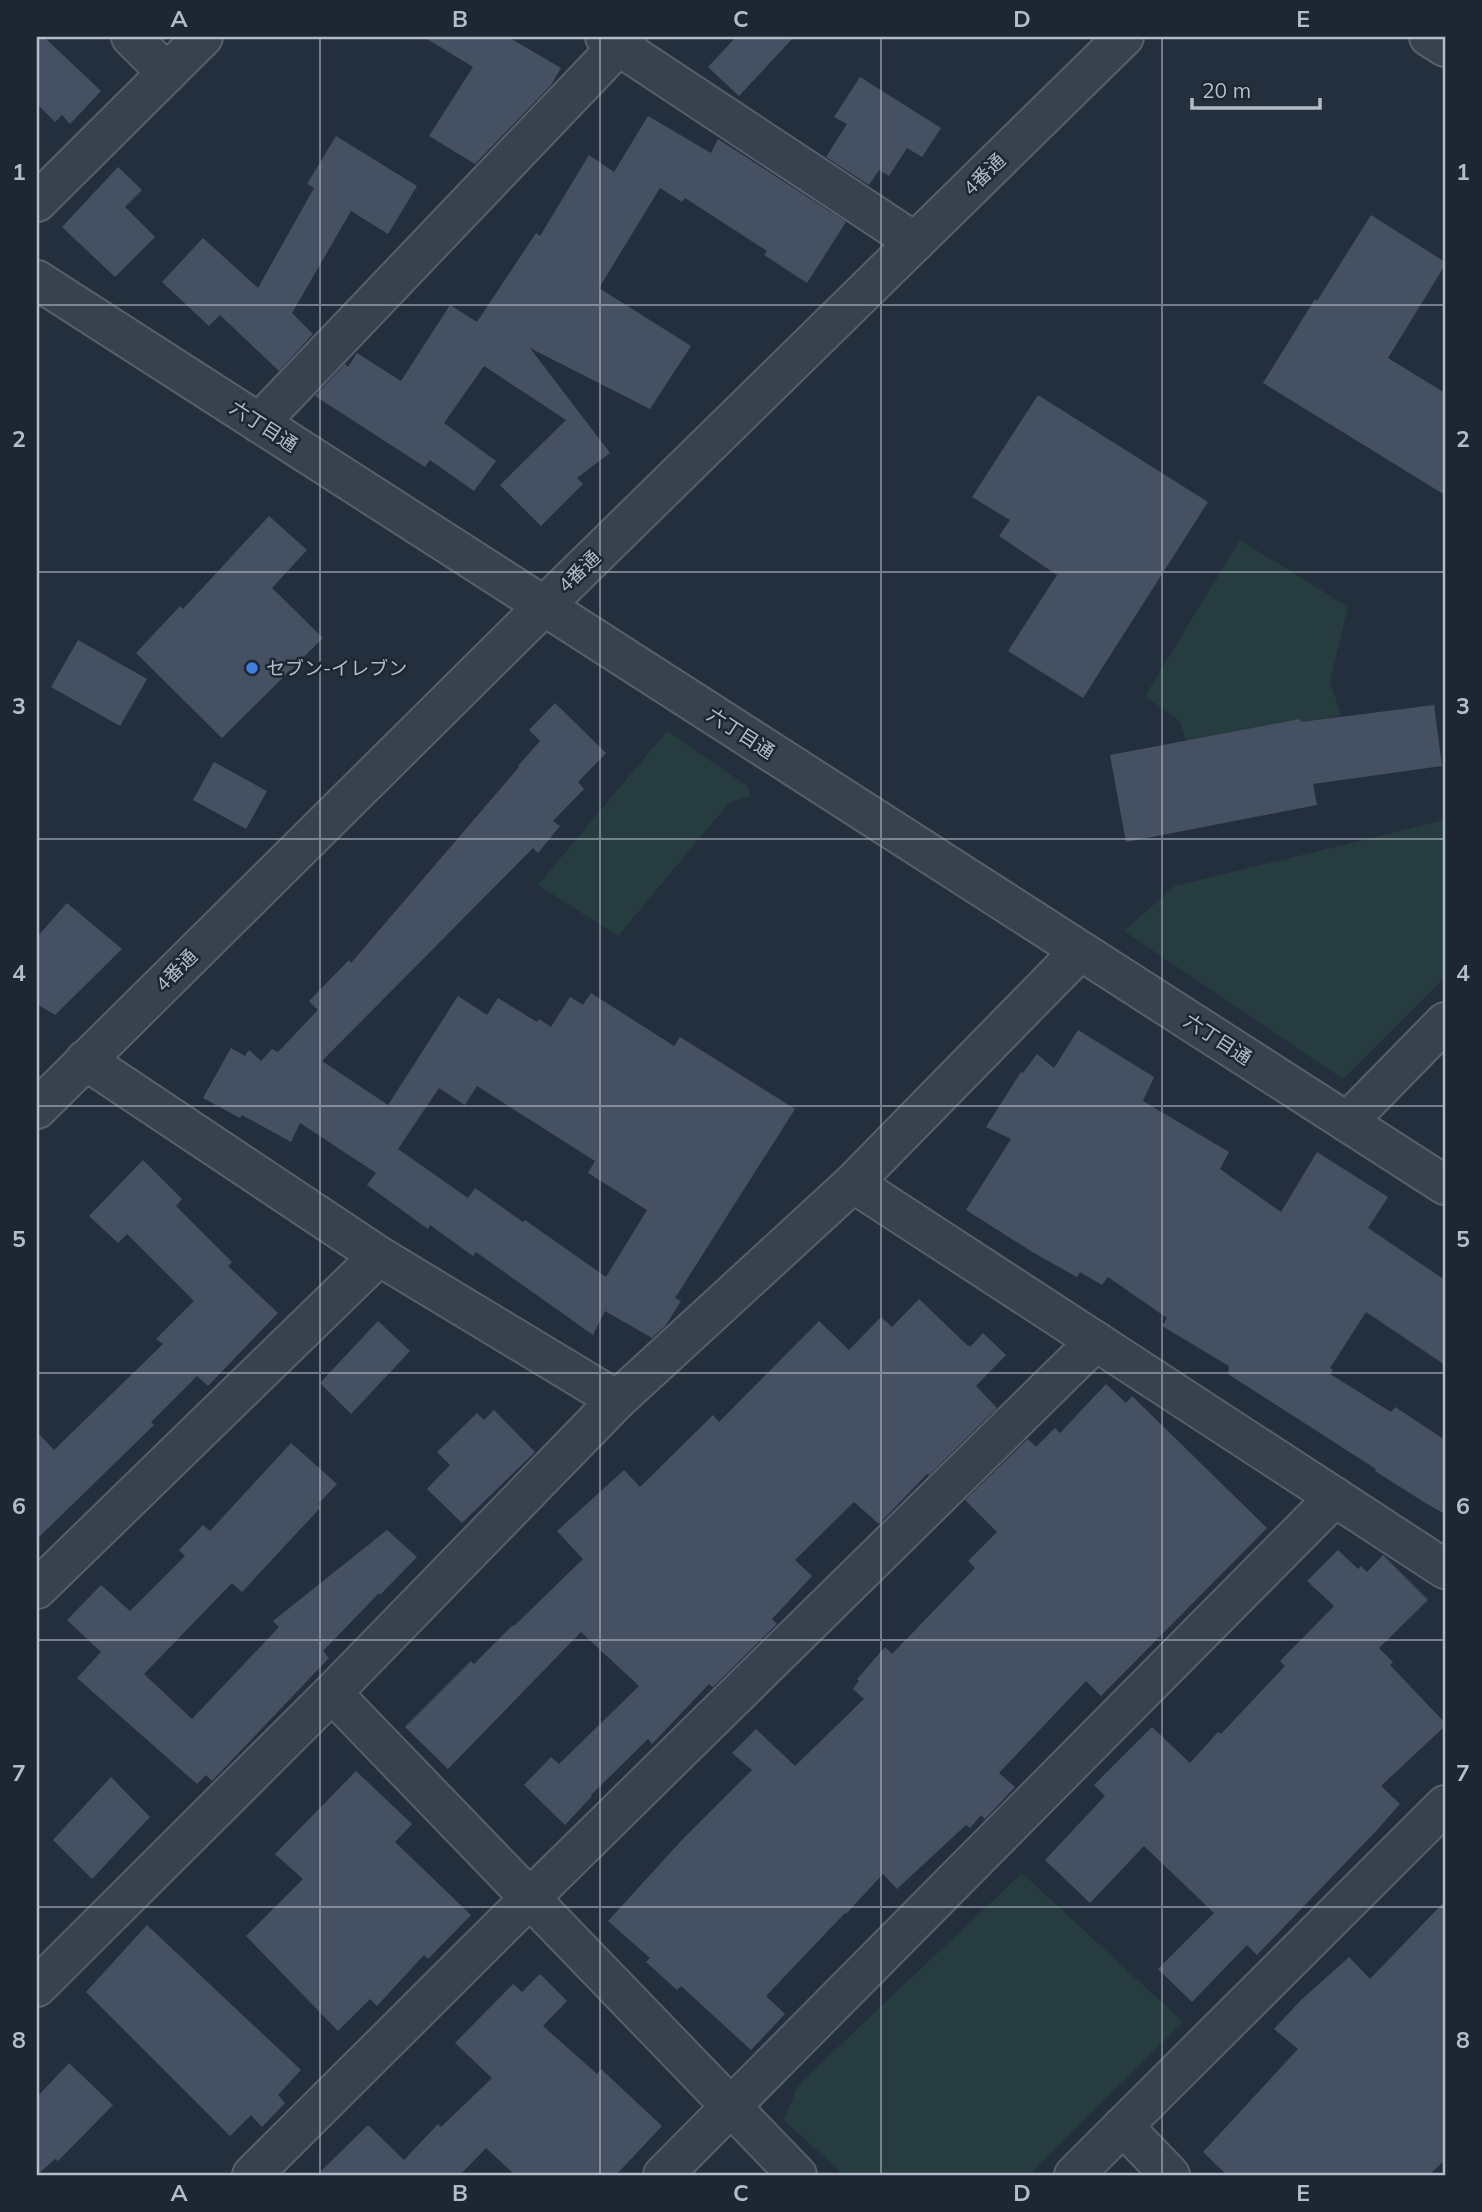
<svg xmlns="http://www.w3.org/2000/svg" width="1482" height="2212" font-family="Mulish,'Noto Sans JP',sans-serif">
<rect width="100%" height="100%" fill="#242f3e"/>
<g fill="#263c3f">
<path d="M1240,540L1348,607L1330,682L1341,715L1189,753L1180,721L1145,696Z"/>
<path d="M667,731L747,786L751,796L729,803L618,936L538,885Z"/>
<path d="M1445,820V977L1343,1079L1124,931L1175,886Z"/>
<path d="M1022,1873L1183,2022L1029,2175H844L784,2120L798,2085Z"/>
</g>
<g fill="#455162" fill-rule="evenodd">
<path d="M37,37H44L101,91L70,124L62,115L55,122L37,104Z"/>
<path d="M424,37H508L561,68L551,85L475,164L429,136L473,67Z"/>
<path d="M736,37H794L739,96L708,67Z"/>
<path d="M860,77L941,128L922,157L907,148L889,176L879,170L869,185L826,157L847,124L834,117Z"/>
<path d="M648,116L711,153L718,139L846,222L807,283L764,255L767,251L685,198L682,202L660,188L599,288L691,346L650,409L530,348L610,453L577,478L583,484L541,526L500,485L566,420L484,366L444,423L496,461L474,491L430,460L425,467L315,396L345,364L348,367L357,353L401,381L450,305L477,322L536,233L540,236L589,155L614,172Z"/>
<path d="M336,136L417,186L388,234L351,211L292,313L313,334L279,371L220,315L209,326L162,282L203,238L258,288L314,188L307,184Z"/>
<path d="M118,167L142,190L125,207L155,237L115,277L62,227Z"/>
<path d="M1371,215L1445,262V265L1388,358L1445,393V495L1263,383L1315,299L1317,301Z"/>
<path d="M1038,395L1208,502L1083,698L1008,651L1057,575L999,536L1010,520L972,497Z"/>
<path d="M269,516L307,550L272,588L323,638L222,738L136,653L180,606L183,609Z"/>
<path d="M78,640L147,679L120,726L51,687Z"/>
<path d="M555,703L606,753L578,782L584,789L553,821L560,826L538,853L533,848L322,1061L388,1105L458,996L487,1015L498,998L537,1022L539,1019L551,1027L570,997L583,1005L591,993L674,1046L680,1037L795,1109L675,1298L681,1301L666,1325L652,1338L605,1311L593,1335L476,1252L473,1256L430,1225L428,1229L367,1185L376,1173L300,1123L291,1142L242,1115L240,1118L203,1098L231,1048L245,1056L249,1050L261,1061L272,1049L278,1052L318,1010L309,1001L349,960L351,963L519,767L518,766L540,741L529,730ZM477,1086L595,1161L588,1173L647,1210L606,1277L525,1220L523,1222L475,1188L468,1198L398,1149L439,1088L465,1105Z"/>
<path d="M1434,705L1442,766L1313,784L1317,805L1126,842L1110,755L1300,719L1301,722Z"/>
<path d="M214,762L267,791L246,829L193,800Z"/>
<path d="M67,903L122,949L55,1015L37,1004V937Z"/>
<path d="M1078,1030L1154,1077L1143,1101L1229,1152L1220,1169L1281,1212L1317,1152L1388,1197L1368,1228L1445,1280V1365L1366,1312L1330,1368L1333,1370L1330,1374L1391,1412L1395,1407L1445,1440V1514L1427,1504L1375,1471L1376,1469L1228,1374L1229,1366L1162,1326L1167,1318L1108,1277L1102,1285L1080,1272L1077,1277L1034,1253L966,1210L1011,1139L986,1127L1021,1072L1023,1073L1037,1054L1054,1068Z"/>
<path d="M143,1160L182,1199L176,1206L232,1262L228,1266L278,1313L208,1386L197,1376L151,1422L154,1425L37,1539V1432L54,1450L163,1344L156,1339L194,1301L127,1234L118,1243L89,1216Z"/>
<path d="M919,1299L968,1346H971L983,1333L1006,1355L976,1386L997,1408L929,1475L927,1474L879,1524L854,1502L795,1560L812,1576L772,1619L777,1624L713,1687L709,1684L652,1744L648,1739L591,1795L592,1796L565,1825L524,1785L551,1757L559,1764L639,1686L581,1632L448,1769L405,1727L471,1661L474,1664L513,1625L514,1626L583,1559L557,1531L624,1470L640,1487L713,1415L719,1422L819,1321L849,1350L881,1317L892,1327Z"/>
<path d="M378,1321L410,1351L351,1414L320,1383Z"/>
<path d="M1106,1384L1126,1403L1132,1396L1267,1528L1101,1696L1086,1681L999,1773L1015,1787L985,1819L981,1815L970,1828L966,1825L897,1889L883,1874L846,1914L845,1913L766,1996L785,2014L751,2050L681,1986L677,1990L646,1962L650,1958L608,1921L681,1841L752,1770L732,1753L756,1729L795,1766L864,1699L853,1689L859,1681L857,1679L885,1647L892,1654L975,1568L968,1561L997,1532L965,1500L1028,1439L1036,1447L1055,1428L1060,1433Z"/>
<path d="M494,1410L535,1452L462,1523L427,1489L450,1465L437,1452L477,1413L484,1420Z"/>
<path d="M291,1443L337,1484L318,1504L321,1507L242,1592L232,1583L144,1674L192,1719L279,1627L273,1621L387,1530L417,1557L380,1595L379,1593L323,1651L329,1658L212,1781L206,1775L197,1784L77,1678L101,1652L67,1620L101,1585L130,1611L185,1556L179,1550L203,1525L210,1531Z"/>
<path d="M1338,1550L1358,1569L1361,1566L1367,1572L1383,1555L1428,1600L1379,1648L1393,1662L1390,1665L1445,1723V1726L1381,1786L1400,1804L1376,1831L1257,1955L1247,1945L1192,2002L1158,1969L1214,1913L1144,1846L1090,1903L1045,1860L1105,1796L1094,1785L1152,1727L1190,1763L1218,1732L1221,1734L1285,1666L1280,1661L1334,1606L1307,1581Z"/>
<path d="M356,1771L412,1824L395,1842L471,1915L428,1959L424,1955L377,2006L370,1999L338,2031L246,1936L303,1879L275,1854Z"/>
<path d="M111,1777L150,1817L92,1879L53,1840Z"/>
<path d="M1445,1901V2160L1429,2175H1227L1203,2152L1298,2049L1274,2029L1301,2000L1349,1957L1370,1979Z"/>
<path d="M147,1925L301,2070L278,2095L285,2103L262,2127L251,2115L230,2136L86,1992Z"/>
<path d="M540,1974L567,2001L543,2026L597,2074L601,2069L662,2126L616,2175H515L486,2148L460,2175H317L368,2125L404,2160L438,2124L441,2127L492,2078L455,2043L513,1984L522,1992Z"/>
<path d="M69,2063L113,2105L58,2161L55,2159L37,2175V2097Z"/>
</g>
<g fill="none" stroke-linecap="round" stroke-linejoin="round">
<defs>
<g id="minor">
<path d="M131,37L167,73"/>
<path d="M605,37L915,242"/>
<path d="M1429,37L1445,47"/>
<path d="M37,202L203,37"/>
<path d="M37,280L1445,1185"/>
<path d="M259,423L627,37"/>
<path d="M85,1060L379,1256L617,1400"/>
<path d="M37,1109L544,606L1124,37"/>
<path d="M1347,1122L1445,1022"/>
<path d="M853,1183L1445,1569"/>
<path d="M37,1589L379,1256"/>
<path d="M332,1693L797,2175"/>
<path d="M37,1987L332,1693L617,1400L853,1183L1080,951"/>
<path d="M1123,2126L1170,2175"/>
<path d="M252,2175L529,1899L1096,1341"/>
<path d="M663,2175L1335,1497"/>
<path d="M1074,2175L1445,1805"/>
</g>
</defs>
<use href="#minor" stroke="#565f6c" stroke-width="42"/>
<use href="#minor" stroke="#38414e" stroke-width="38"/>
</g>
<path fill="none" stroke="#b4bcc9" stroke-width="2" stroke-opacity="0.55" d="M320,37V2175M600,37V2175M881,37V2175M1162,37V2175M37,305H1445M37,572H1445M37,839H1445M37,1106H1445M37,1373H1445M37,1640H1445M37,1907H1445"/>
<circle fill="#3f7fe0" stroke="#1d2633" stroke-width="2.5" cx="252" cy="668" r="7"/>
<g text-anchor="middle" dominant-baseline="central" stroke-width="5" stroke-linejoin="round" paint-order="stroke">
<g font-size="19" fill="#b4bcc9" stroke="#1d2633">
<text transform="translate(984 174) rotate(-44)">4番通</text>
<text transform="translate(264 426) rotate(33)">六丁目通</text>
<text transform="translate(579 571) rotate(-44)">4番通</text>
<text transform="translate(741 733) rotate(33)">六丁目通</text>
<text transform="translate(176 970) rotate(-45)">4番通</text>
<text transform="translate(1218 1039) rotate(33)">六丁目通</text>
</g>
<g font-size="19" fill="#b4bcc9" stroke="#1d2633" text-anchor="start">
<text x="266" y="668">セブン-イレブン</text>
</g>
</g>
<rect width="1482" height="2212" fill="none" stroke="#1d2633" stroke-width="77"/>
<path d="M1192 98v10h128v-10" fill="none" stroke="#b4bcc9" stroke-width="3.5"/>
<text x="1202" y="98" font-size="21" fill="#b4bcc9" stroke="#1d2633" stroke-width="5" paint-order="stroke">20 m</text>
<rect x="38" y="38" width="1406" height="2136" fill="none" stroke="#b4bcc9" stroke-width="2.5"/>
<g font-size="23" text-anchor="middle" font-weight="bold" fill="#b4bcc9">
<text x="179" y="27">A</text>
<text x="460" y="27">B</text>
<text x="741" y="27">C</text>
<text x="1022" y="27">D</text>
<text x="1303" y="27">E</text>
<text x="19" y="180">1</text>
<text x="1463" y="180">1</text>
<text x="19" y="447">2</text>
<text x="1463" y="447">2</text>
<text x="19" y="714">3</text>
<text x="1463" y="714">3</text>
<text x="19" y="981">4</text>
<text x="1463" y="981">4</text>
<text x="19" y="1247">5</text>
<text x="1463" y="1247">5</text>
<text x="19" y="1514">6</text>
<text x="1463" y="1514">6</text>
<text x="19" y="1781">7</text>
<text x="1463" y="1781">7</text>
<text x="19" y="2048">8</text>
<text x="1463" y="2048">8</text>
<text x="179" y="2201">A</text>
<text x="460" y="2201">B</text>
<text x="741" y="2201">C</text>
<text x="1022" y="2201">D</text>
<text x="1303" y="2201">E</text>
</g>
</svg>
